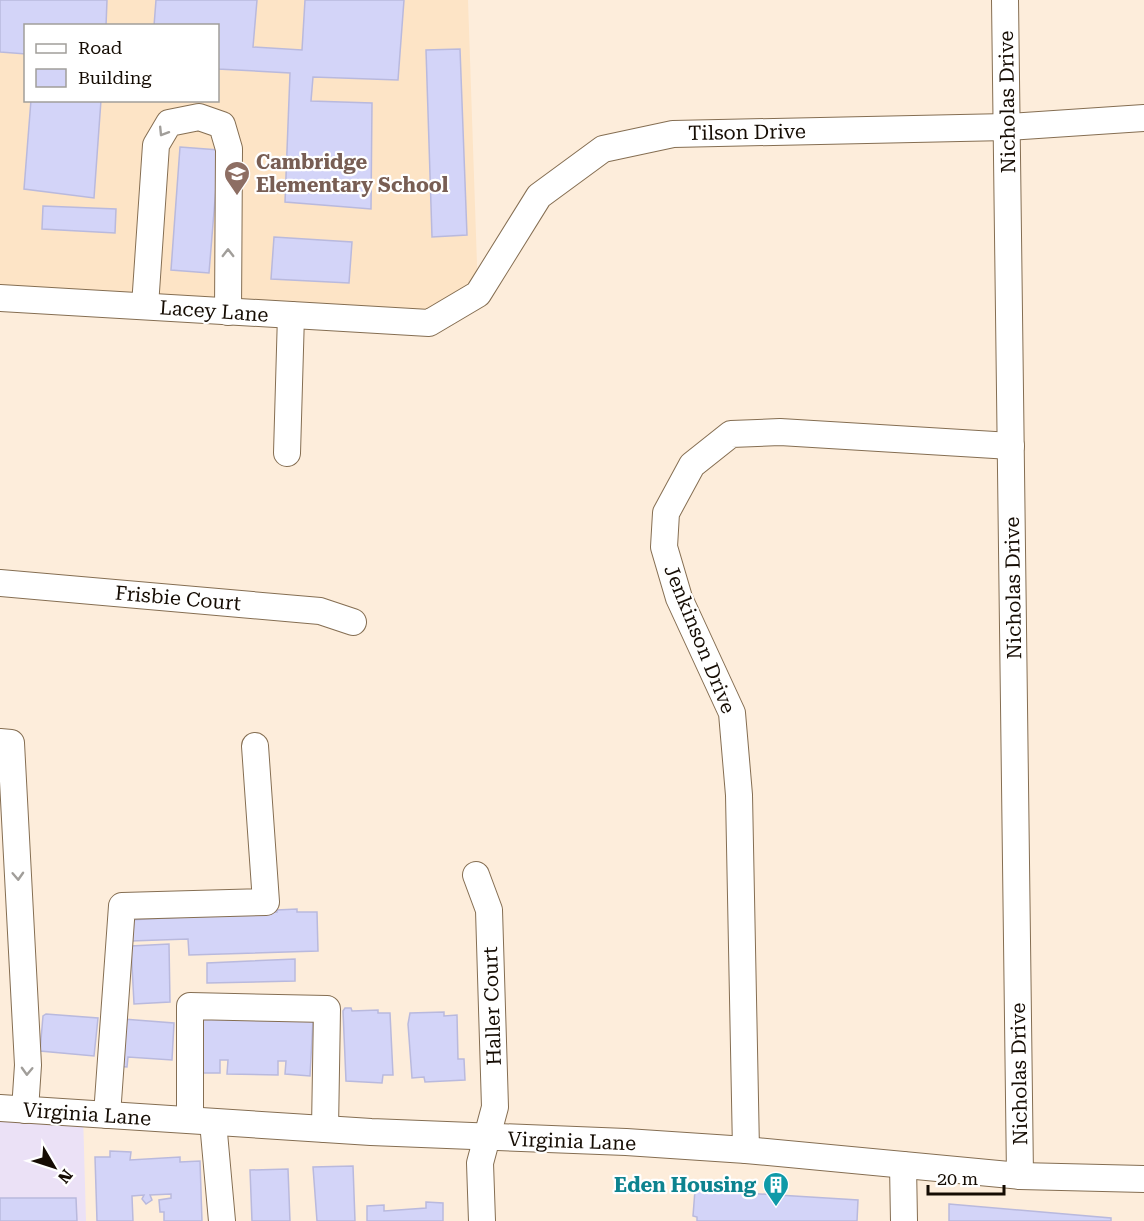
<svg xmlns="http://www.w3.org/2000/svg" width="1144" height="1221" font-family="'Roboto Serif',serif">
<rect width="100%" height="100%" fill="#fdeddb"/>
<path fill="#ebe1f6" d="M0,1108L83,1114L86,1221H0Z"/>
<path fill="#fde4c6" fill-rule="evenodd" d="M0,0H468L478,294L429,323L0,298ZM26,26H218V100H26Z"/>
<g fill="#d3d4f8" stroke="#b9b9dd" stroke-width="1.5">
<path d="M0,0H107L106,26H26V54L0,52Z"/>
<path d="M156,0H257L253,47L302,50L305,0H404L398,80L313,77L311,101L372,103L371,209L285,202L290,73L218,69V26H154Z"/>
<path d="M460,49L467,235L432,237L426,50Z"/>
<path d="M31,100H101L94,198L24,189Z"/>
<path d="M180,147L219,150L209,273L171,270Z"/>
<path d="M43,206L116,209L115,233L42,229Z"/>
<path d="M274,237L352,242L349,283L271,279Z"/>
<path d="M297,909V912H317L318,951L189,955L188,939L131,941L129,920L277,912V910Z"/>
<path d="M169,944L170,1002L134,1004L131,946Z"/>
<path d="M295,959V981L207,983V963Z"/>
<path d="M345,1008H351L352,1011L378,1010V1013H390L393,1075H383L382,1083L346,1081L343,1011Z"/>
<path d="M444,1012V1016L457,1015L458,1059H464L465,1080L425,1082L424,1077L412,1078L408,1024L410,1013Z"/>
<path d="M46,1014L98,1018L94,1056L40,1051L43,1016Z"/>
<path d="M196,1018L313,1020L310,1076L285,1074L286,1061H278V1075L227,1074L228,1060H220V1073H196Z"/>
<path d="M123,1019L174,1023L172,1060L128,1057L127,1067L116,1066Z"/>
<path d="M110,1151L131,1152L130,1160L180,1157V1162L200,1161L202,1221H164V1212H160L159,1200L171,1198V1194L150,1195L152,1200L146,1204L142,1199L144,1195L132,1196L133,1221H97L95,1157H110Z"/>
<path d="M353,1166L355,1221H317L313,1167Z"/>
<path d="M288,1169L290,1221H252L250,1170Z"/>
<path d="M695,1190L858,1200L857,1221H697V1217L693,1216Z"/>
<path d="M0,1198H76L77,1221H0Z"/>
<path d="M426,1202L443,1203V1221H367V1206L384,1205V1211L426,1208Z"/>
<path d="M949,1204L1111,1218V1221H949Z"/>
</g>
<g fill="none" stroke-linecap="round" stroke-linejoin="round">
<defs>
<g id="minor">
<path d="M1005,0L1020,1176"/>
<path d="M0,298L429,323L478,294L539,196L603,149L673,134L1007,127L1144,118"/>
<path d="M145,306L156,145L169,123L199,117L222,125L229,149L228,312"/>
<path d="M287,453L291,315"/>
<path d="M0,583L320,611L353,622"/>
<path d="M0,742L11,743L28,1065L25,1110"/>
<path d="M476,875L489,910L495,1107L480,1163L482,1221"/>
<path d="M0,1108L371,1132L626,1142L746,1150L1020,1176L1144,1179"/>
<path d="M107,1115L122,906L266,902L255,746"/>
<path d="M190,1120V1006L327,1009L325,1129"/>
<path d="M213,1122L222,1221"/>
<path d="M746,1150L739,795L732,713L679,598L664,547L666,513L692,465L731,434L780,432L1011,446"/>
<path d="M903,1165L904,1221"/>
</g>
</defs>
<use href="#minor" stroke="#856e52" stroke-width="28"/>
<use href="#minor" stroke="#fff" stroke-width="26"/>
</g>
<defs><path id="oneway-chevron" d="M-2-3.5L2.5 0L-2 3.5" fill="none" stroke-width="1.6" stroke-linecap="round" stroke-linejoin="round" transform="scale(1.5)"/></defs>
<g stroke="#a19e9a">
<use href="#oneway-chevron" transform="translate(163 132) rotate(122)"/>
<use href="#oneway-chevron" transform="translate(228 253) rotate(-90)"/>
<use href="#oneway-chevron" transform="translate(18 876) rotate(87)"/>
<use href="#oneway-chevron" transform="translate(27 1071) rotate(92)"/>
</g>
<defs>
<symbol id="school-pin" viewBox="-11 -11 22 30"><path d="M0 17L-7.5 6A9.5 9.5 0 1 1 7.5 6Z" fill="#8d6e63" stroke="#fff"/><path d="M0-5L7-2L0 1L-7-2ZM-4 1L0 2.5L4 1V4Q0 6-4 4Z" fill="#fff"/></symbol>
<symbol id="building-pin" viewBox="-11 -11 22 30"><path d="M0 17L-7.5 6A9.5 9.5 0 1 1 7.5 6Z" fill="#0f9aa8" stroke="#fff"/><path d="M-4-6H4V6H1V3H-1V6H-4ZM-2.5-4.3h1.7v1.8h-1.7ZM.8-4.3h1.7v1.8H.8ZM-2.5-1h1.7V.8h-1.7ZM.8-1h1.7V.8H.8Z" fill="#fff"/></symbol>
</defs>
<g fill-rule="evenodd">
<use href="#school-pin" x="222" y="159" width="30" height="40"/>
<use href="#building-pin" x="761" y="1170" width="30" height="40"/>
</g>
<g text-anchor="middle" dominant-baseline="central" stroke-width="4.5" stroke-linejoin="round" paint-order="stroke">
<g font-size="20" fill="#150c03" stroke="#fff">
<text transform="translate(1007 102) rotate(-91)">Nicholas Drive</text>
<text transform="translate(747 132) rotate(-1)">Tilson Drive</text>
<text transform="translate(214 311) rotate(4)">Lacey Lane</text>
<text transform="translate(1013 588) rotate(-91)">Nicholas Drive</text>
<text transform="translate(178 598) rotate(5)">Frisbie Court</text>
<text transform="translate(700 639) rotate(68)">Jenkinson Drive</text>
<text transform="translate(492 1006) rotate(-92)">Haller Court</text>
<text transform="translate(1019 1074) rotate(-91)">Nicholas Drive</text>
<text transform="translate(87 1114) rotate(4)">Virginia Lane</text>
<text transform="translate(572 1141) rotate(2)">Virginia Lane</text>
</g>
<g font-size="20" font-weight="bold" fill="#785e54" stroke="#fff" text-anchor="start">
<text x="256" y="162">Cambridge<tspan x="256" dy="23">Elementary School</tspan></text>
</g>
<g font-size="20" font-weight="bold" fill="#0d838f" stroke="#fff" text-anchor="end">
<text x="756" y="1185">Eden Housing</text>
</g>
</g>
<rect x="24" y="24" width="195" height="78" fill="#ffffff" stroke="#a19e9a" stroke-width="1.5"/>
<rect x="36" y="44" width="30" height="9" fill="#ffffff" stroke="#a19e9a" stroke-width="1.5"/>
<text x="78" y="54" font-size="18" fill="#150c03">Road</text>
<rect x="36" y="69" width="30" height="18" fill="#d3d4f8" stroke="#a19e9a" stroke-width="1.5"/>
<text x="78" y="84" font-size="18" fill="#150c03">Building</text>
<g transform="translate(54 1167) rotate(129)" stroke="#ffffff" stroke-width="4.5" paint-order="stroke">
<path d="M0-4.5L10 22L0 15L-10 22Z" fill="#150c03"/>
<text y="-9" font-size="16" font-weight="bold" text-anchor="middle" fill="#150c03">N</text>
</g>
<path d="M928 1185v9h76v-9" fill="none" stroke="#150c03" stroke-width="3"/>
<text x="937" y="1185" font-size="18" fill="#150c03" stroke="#ffffff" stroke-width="4.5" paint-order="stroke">20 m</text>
</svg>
